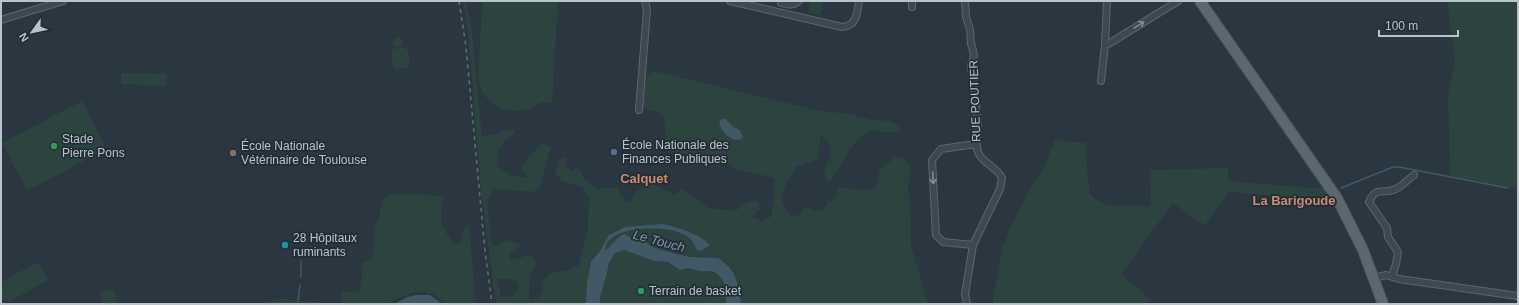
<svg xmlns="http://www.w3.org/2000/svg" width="1519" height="305" font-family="Helvetica,sans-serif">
<rect width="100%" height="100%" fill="#2a3740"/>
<g fill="#2d4340" fill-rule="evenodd">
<path d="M463,1H466L472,32L482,137L496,134L509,129L516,133C508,138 500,144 499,154C499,159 499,161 496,166L513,176L528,178L521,167L528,157L543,143L551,147L540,187L533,192L494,189L487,204L492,245L496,246L507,240L520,244L517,250L510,254V259C518,261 523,255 532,255L536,263C529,275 529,287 529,300L539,298L542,290L543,281L553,272L565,271L578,266L588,227L589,196L582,187L562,181L555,173L559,160L565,157V166L572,171L578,166L584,178L597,189L618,187L621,197L630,203L635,193L650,181L675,195L682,189L709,208L735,211L747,202L757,201L761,208L752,217L761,221L772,216L774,179L771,177L733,169L730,164L668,151L666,149L664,117L659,112L645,109L642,105L645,78L653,71L825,112L845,113L872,120L891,121L902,129C888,138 883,128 872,131C848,140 844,166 829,183L824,173L829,158L830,143L821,135L818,159L796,167C786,186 774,196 790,216L799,215L806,206L816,211H822L828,202L834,200L838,188L875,190L880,169L895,157H903L911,166L908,187L911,218V245L928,304H741L737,282L734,274L729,267L721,260L718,258L690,257L676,254L655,248L644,241L633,239L624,234L605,251C606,222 685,220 694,246V235L662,224L625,227L612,232L600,251L594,258L590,267L586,304H496L481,190L468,29ZM498,279H511L518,282L519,290L512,296L501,297Z"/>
<path d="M484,1H558L552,103C548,103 543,102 540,103C535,105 531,109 525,110C501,114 481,101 478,77L482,8Z"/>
<path d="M810,1H824L820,15L808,12Z"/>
<path d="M1447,1H1518V189L1450,176L1448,95L1455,62Z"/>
<path d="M397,37L402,39C404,43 402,46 399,48L405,47L408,51L410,65L408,67L396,69L393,67L391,51L393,49L399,48L394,46L392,43L394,39Z"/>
<path d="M121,73L167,74L166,86L121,84Z"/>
<path d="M82,101L106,149L27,191L2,143Z"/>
<path d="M1055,140L1086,143V158L1090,195L1106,205L1151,206L1150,170L1228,168V181L1325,189L1331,199L1298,198L1229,192L1204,226L1173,203L1121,274L1150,299L1146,304H993V298L1002,251L1010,228L1031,188L1044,167Z"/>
<path d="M408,194L444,196C440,221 438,225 456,245L461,243L463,229L469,225L476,304H445L434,294L415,292L398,298L389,304H340L342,292L360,291L363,262L372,259L374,241V228L380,215L381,202L388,195Z"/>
<path d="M624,250L654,261L691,267L701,271H709L721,276L726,286V304H600V297L607,273L609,263L615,253Z"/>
<path d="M38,262L48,280L10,301L1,299V282Z"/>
<path d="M115,289L117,304H102L100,291Z"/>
<path d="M280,299L333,304H265L266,302Z"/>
</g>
<g fill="#415867">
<path d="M725,118L733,127L740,130L743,138C741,139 739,140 737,140C729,140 717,127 720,120Z"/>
<path d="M662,224C675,226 702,235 710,245C695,255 699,251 691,240C688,236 682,234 678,232C661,226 606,225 605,251L619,237L624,234L633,239L644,241L655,248L676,254L690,257L718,258L721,260L729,267L734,274L739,288L741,304H726C727,290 726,275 710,271C707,271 704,272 701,271C691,270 690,266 680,270L668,262L654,261L624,250L615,253L609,263L607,273L600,297V304H586L587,282L591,262L600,251L609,235L625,227Z"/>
<path d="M416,295H430L442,304H394L408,297Z"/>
</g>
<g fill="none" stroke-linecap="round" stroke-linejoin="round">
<g stroke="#415867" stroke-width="1.5">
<path d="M1341,188L1393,167H1399L1508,188"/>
<path d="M301,277V261"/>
<path d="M298,301L300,285"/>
</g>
<defs>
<g id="street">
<path d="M730,1L842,27C857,26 857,13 859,1"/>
<path d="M912,1V7"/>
<path d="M965,1L966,17L970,29L971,44L973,50L974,56L971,65C973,86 977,108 978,130C978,138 974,145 979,154C984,164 997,167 1002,178L1000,189L973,245L965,294L967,304"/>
<path d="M781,3C788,5 793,6 799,1"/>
<path d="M1,20L63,1"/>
<path d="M1105,45L1110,43L1178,1"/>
<path d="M1101,81L1105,45L1107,1"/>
<path d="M639,110L647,10L645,1"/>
<path d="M973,245L943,242L936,235L932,160L941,149L976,144"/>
<path d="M1392,276L1396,264L1398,252L1388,237L1387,228L1369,202C1376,186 1382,194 1393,190C1400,188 1407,180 1414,175"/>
<path d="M1374,278L1386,275L1399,279L1518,296"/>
</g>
<path id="primary" d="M1200,1L1337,198L1363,250L1383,304"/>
</defs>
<use href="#street" stroke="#5b666d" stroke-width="8"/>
<use href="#primary" stroke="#4a545c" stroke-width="12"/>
<use href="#street" stroke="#3e4850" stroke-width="6"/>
<use href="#primary" stroke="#5c686f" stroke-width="10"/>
<path stroke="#606d76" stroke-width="1.5" stroke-dasharray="4 4" stroke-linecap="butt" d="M459,1L466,47L485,251L492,304"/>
</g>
<defs><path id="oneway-shaft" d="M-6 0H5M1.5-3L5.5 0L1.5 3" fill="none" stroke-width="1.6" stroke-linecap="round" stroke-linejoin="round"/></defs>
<g stroke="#828c93">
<use href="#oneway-shaft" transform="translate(1139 25) rotate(-32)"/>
<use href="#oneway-shaft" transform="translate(933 178) rotate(87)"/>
</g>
<g fill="#2e9e5b" stroke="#222d35" stroke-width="1.5">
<circle cx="54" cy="146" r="4"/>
<circle cx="641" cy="291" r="4"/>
</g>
<circle fill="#5c6f8a" stroke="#222d35" stroke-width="1.5" cx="614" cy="152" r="4"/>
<circle fill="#8d6e63" stroke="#222d35" stroke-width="1.5" cx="233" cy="153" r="4"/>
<circle fill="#0f9aa8" stroke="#222d35" stroke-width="1.5" cx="285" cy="245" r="4"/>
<g text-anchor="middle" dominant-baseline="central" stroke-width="3.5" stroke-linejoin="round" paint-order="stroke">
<g font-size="12" fill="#bac3ca" stroke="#222d35">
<text transform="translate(975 101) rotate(-92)">RUE POUTIER</text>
</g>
<g font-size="12" fill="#bac3ca" stroke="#222d35" text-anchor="start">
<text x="62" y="139">Stade<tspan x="62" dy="14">Pierre Pons</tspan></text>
<text x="622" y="145">École Nationale des<tspan x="622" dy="14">Finances Publiques</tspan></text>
<text x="241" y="146">École Nationale<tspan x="241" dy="14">Vétérinaire de Toulouse</tspan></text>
<text x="293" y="238">28 Hôpitaux<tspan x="293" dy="14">ruminants</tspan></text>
<text x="649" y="291">Terrain de basket</text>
</g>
<g font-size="13" font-weight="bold" fill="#cb8a74" stroke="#222d35">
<text x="644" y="178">Calquet</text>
<text x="1294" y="200">La Barigoude</text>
</g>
<g font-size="13" font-style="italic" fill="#7f98aa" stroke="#222d35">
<text transform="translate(659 241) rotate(15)">Le Touch</text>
</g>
</g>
<rect width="1519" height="305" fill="none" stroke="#bac3ca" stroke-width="4"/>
<g transform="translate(32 32) rotate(237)" stroke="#222d35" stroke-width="3" paint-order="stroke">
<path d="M0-3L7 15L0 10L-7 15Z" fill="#bac3ca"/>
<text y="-6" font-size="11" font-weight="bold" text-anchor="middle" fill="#bac3ca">N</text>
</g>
<path d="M1379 30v6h79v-6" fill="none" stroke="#bac3ca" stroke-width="2"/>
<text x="1385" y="30" font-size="12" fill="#bac3ca" stroke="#222d35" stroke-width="3" paint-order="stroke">100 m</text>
</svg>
